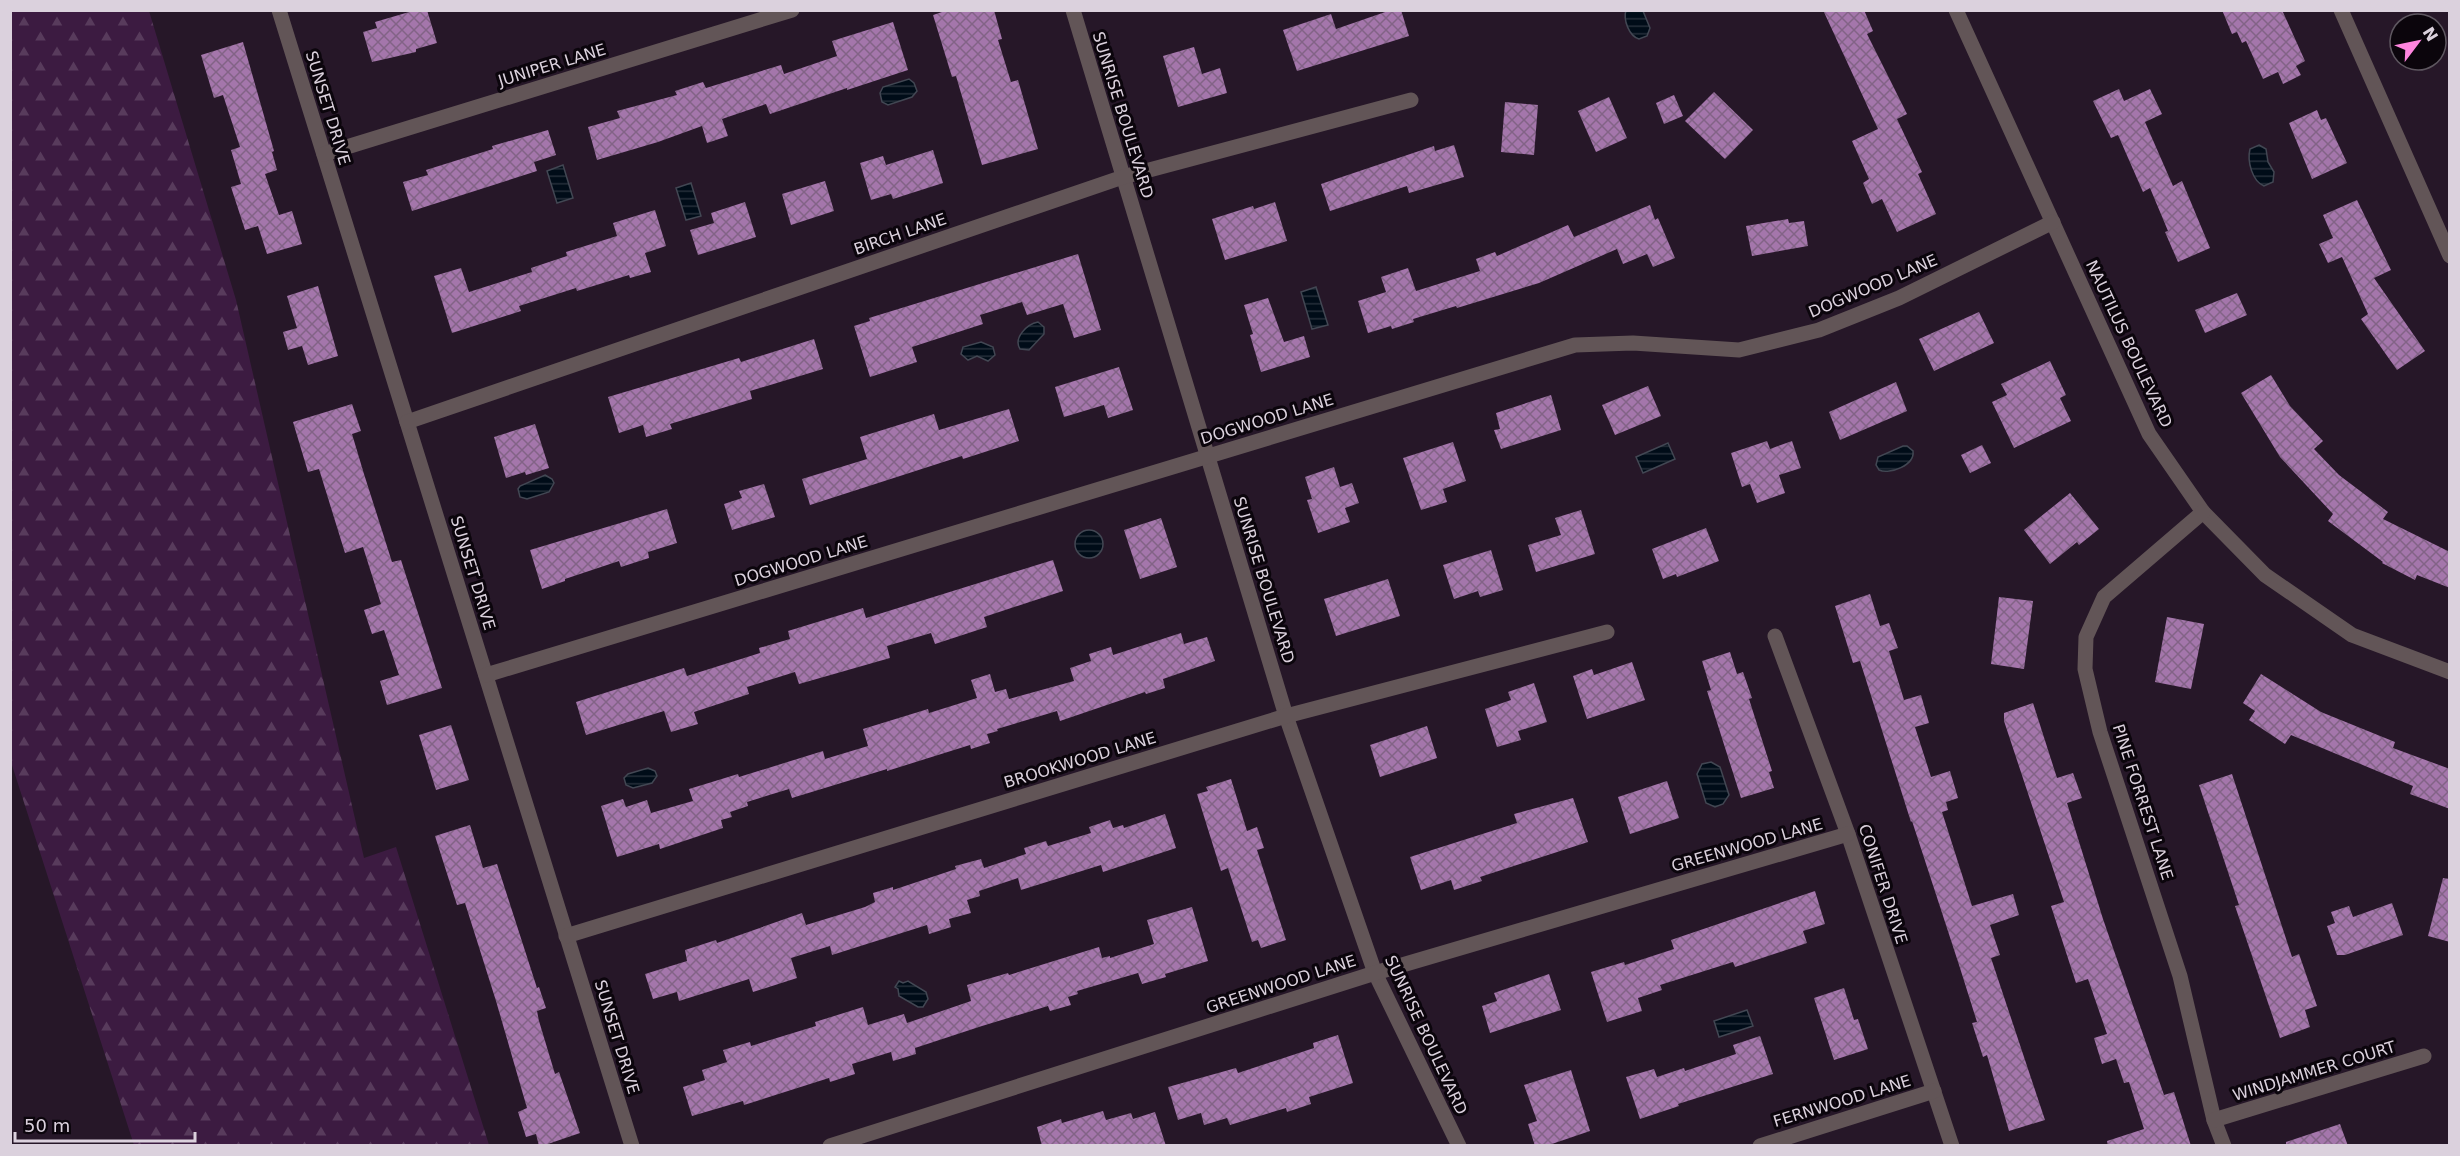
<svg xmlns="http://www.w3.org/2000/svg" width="2460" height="1156" font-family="'DejaVu Sans',sans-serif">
<defs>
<pattern id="forest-firs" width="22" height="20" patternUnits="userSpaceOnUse" patternTransform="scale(1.5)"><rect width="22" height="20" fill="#3c1b41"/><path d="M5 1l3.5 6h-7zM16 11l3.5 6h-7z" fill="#583b5c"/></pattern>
<pattern id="water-rules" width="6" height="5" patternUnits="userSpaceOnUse" patternTransform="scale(1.5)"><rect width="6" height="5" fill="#000c18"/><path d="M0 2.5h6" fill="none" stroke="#252e39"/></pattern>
<pattern id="building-cross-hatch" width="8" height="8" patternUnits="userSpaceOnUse" patternTransform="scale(1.5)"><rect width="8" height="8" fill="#a476ab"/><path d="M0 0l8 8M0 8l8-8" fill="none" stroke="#826386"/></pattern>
</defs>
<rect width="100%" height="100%" fill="#261728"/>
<path fill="url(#forest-firs)" d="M10,11H149L236,300L364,858L396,847L489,1145H134L11,762Z"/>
<g fill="url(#water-rules)" stroke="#424753" stroke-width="1.5">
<path d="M1626,10L1643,11L1650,28L1647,36L1639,39C1629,36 1623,20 1626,10Z"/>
<path d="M909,79L914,83L917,91L912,97L888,105L882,102L880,93L883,87Z"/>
<path d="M2259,145L2266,149L2268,162L2274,172L2273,182L2264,186C2252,181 2247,161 2250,149Z"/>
<path d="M563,165L573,198L557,203L547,171Z"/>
<path d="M691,183L701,216L686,220L676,188Z"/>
<path d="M1316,287L1328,325L1312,329L1301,292Z"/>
<path d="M1038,322L1044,327V334L1029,350L1020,349C1013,338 1027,324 1038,322Z"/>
<path d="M981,342L993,347L995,355L988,361L977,356L968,360L961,354L963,347Z"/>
<path d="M1668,443L1675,459L1643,473L1636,457Z"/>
<path d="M1903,446H1907L1913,451C1915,465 1890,475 1879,470L1876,465L1878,457Z"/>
<path d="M545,475L552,479L554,483L549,492L527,499L520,497L518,489L520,486Z"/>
<circle cx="1089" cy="544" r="14"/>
<path d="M1711,762L1720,767L1729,795L1723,804L1715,807L1706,803L1697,774L1702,764Z"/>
<path d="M648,768L655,771L657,776L652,783L633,788L626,785L624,778L628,774Z"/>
<path d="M899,981L903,983L908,981L926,992L928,999L923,1007H918L899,996L898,989L895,987Z"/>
<path d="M1747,1010L1753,1026L1719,1037L1714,1021Z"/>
</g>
<g fill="url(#building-cross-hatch)">
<path d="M416,10H427L437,43L416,49V52L372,62L363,32L377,28L375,22Z"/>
<path d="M948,10H994L1002,39L998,40L1011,82L1018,80L1038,149L982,165L956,76L952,77L933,15Z"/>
<path d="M1391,10H1401L1409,36L1297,71L1283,30L1331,14L1336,29Z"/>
<path d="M1823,10H1864L1873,31L1867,34L1907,114L1897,119L1922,172L1918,174L1936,214L1897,232L1882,199L1872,204L1863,183L1869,179L1852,141L1878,129Z"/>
<path d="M2222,10H2282L2305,61L2296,66L2301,75L2283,84L2278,72L2263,79L2246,41L2242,43L2237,32L2232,34Z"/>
<path d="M893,22L908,70L847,90V88L770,114L766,104L722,119L728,136L707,143L702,126L658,142L597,160L588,127L620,118L617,111L677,95L675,91L703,82L706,88L781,65L784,74L837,56L832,41Z"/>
<path d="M243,42L274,151L272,152L277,170L265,174L279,215L292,211L302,244L267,254L258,226L245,230L231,187L241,184L231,150L240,147L223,95L214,98L201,55Z"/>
<path d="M1194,47L1202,74L1220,68L1227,93L1178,107L1163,56Z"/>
<path d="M2119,89L2124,101L2150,89L2162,114L2145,122L2173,186L2182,181L2210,248L2178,262L2165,232L2168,231L2150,188L2143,192L2118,135L2111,138L2093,101Z"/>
<path d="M1714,92L1753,130L1725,159L1685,121Z"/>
<path d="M1674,95L1683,116L1664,124L1656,103Z"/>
<path d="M1609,97L1627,138L1596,152L1578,111Z"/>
<path d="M1505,102L1538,105L1534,155L1501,152Z"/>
<path d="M2317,110L2321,120L2326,118L2347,163L2312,179L2289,123Z"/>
<path d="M548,130L556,155L534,162L537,171L412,211L403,182L428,175L426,170L493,149L492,146Z"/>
<path d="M1454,145L1464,177L1409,193L1407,186L1330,211L1321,184L1434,146L1435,151Z"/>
<path d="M933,150L943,183L893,199L891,194L871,200L860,163L883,156L886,165Z"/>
<path d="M825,181L834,211L791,225L782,194Z"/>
<path d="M2357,200L2391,270L2374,278L2425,351L2397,370L2361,319L2368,314L2342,257L2328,263L2319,244L2333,238L2323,215Z"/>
<path d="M745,202L756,237L698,255L690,230L714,223L711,213Z"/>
<path d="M1275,202L1287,241L1225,260L1212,219L1253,206L1254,209Z"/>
<path d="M1650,205L1655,220L1658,218L1675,258L1653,267L1647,254L1623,264L1617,249L1539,283L1457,308L1456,306L1413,319L1414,322L1392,329L1391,326L1368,333L1358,301L1386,292L1381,277L1408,268L1416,291L1480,271L1476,259L1495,252L1497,256L1568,225L1574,237Z"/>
<path d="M655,210L666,246L645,253L651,272L630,278L629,275L577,291L576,288L519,306L521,311L452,333L434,276L461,268L469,292L532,272L531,268L567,256L566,252L617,236L613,223Z"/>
<path d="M1788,219L1789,223L1804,221L1808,246L1752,256L1746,226Z"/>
<path d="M1078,254L1101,330L1074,338L1063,304L1027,315L1022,302L980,315L983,324L912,347L917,362L870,377L854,326L870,321L869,318Z"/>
<path d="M318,286L338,356L308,365L302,346L288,350L283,332L297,328L287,296Z"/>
<path d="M2237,293L2247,315L2205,333L2195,310Z"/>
<path d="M1268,298L1284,342L1304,336L1310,357L1261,372L1250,335L1253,334L1244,305Z"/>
<path d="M1979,312L1994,343L1934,371L1919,339Z"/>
<path d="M814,339L823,369L750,391L752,399L670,424L672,429L646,437L643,425L619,433L608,397L739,358L741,362Z"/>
<path d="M2050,361L2066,395L2060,398L2071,421L2014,448L1992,402L2007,395L2001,384Z"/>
<path d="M1119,367L1133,410L1108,418L1104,405L1064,417L1055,387Z"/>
<path d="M2271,375L2290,406L2323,441L2314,449L2339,475L2388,512L2383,519L2450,552V588L2417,575L2415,580L2382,563L2383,562L2328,521L2333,514L2280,457L2241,393Z"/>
<path d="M1896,382L1907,411L1840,440L1829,412Z"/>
<path d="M1648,386L1661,416L1615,435L1602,405Z"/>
<path d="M1551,395L1561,430L1501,449L1494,430L1500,429L1496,413Z"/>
<path d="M352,404L361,431L352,434L364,474L392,562L401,560L442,688L387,705L380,681L399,675L384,630L372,634L364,610L381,604L363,547L345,553L319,469L308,472L293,422Z"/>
<path d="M1009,409L1019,441L963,459L962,456L810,505L802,479L867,459L860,437L934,414L939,430Z"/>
<path d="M535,424L549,468L526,475L525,472L506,478L494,437Z"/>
<path d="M1767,441L1770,449L1792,441L1801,468L1779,475L1785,493L1757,503L1750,484L1742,487L1731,453Z"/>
<path d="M1453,442L1466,481L1443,489L1447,502L1421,510L1403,458Z"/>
<path d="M1982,445L1991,463L1970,473L1961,455Z"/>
<path d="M1334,467L1340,487L1352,483L1359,503L1345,508L1350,522L1318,533L1307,500L1312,499L1305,477Z"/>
<path d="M764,484L775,517L732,530L724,504L742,498L739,491Z"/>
<path d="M2070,493L2099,529L2079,545L2077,542L2050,564L2024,530Z"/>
<path d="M667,509L677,543L648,552L649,558L621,567L619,561L565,579V581L542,589L530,550Z"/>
<path d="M1581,510L1595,554L1536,572L1528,545L1561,535L1555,518Z"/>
<path d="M1161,518L1177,567L1140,579L1124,530Z"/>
<path d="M1706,528L1719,561L1677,577L1676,574L1663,579L1652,549Z"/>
<path d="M1491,550L1503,590L1480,597L1478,591L1454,599L1443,565Z"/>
<path d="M1053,560L1063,591L984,617L987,627L935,644L931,633L887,646L890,658L799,684L795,672L747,687L749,694L694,712L698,724L671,732L664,711L586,735L576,702L684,668L687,676L760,653L759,648L790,639L788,631L863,608L866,618Z"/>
<path d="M1388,579L1400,616L1336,636L1324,599Z"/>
<path d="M1870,594L1880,626L1889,623L1898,648L1889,651L1904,700L1921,695L1929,723L1915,727L1931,777L1950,771L1958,798L1946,802L1948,810L1942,812L1972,906L2013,894L2019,915L1990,925L2000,955L1991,958L2045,1120L2009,1131L1987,1055L1983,1057L1972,1023L1977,1022L1960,968L1912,821L1911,822L1860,661L1853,663L1835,606Z"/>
<path d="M1999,597L2033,601L2024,669L1991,664Z"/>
<path d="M2167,617L2204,624L2191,689L2155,682Z"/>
<path d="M1181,633L1184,644L1207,637L1215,661L1163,679L1165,688L1146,694L1145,692L1060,721L1057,711L997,729L998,731L987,734L990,743L971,749L970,745L887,771V769L792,798L789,789L747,802L748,806L730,812L732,817L721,820L723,828L660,849L659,844L617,857L601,806L623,799L626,807L647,800L651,813L693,801L689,789L738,774L739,777L823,751L825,759L868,746L863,729L928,709L929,713L977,698L971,680L990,674L995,692L1006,689L1009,699L1074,681L1070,668L1091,661L1089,654L1111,647L1113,655Z"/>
<path d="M1730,652L1737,674L1743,672L1752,698L1749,699L1772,771L1769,772L1774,788L1741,798L1707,691L1711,690L1702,661Z"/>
<path d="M1632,662L1645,700L1587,719L1573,676L1592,669L1594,675Z"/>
<path d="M2261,674L2321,712L2395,742L2393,748L2450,769V809L2410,794L2413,786L2291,735L2285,744L2249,720L2255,711L2243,703Z"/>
<path d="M1534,683L1547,722L1518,731L1521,740L1497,747L1485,709L1511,700L1508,692Z"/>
<path d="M2033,703L2057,778L2073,773L2082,798L2067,803L2103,919L2164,1095L2174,1092L2191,1146H2108L2107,1141L2144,1129L2129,1082L2124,1083L2116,1059L2102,1064L2094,1038L2107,1034L2088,979L2076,983L2051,906L2064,902L2004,721V713Z"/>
<path d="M451,725L469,780L436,790L419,735Z"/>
<path d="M1427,726L1437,758L1380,777L1370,745Z"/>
<path d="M2232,774L2292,957L2299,954L2317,1006L2305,1010L2310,1027L2280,1038L2235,906L2239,905L2199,785Z"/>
<path d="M1231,779L1247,831L1257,827L1264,848L1257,850L1286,940L1261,948L1258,940L1252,942L1228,868L1221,871L1197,794L1208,791L1206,787Z"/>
<path d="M1667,781L1679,818L1630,834L1618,797Z"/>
<path d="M1573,798L1588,842L1480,877L1482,881L1454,890L1451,880L1421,890L1410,857L1517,823L1514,814Z"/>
<path d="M1165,814L1176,848L1103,872L1101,865L1021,890L1018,878L979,891L980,896L967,900L971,913L949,919L951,927L929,934L927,925L832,955L830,946L791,958L797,978L753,992L749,979L679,1001L677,992L653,999L645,974L687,961L685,950L716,940L717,943L802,913L806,925L865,907L875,902L873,893L893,887V890L956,869L955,866L981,859L984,868L1026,854L1024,848L1046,841L1048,846L1091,833L1089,827L1110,820L1113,828L1123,825L1124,828Z"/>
<path d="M470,825L483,868L497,864L537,988L539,987L546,1008L537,1011L539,1021L555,1074L559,1072L580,1133L542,1146H539L536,1134L526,1137L518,1112L527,1108L496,1001L465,903L457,905L435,836Z"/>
<path d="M2443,878L2450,879V942L2428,936Z"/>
<path d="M1815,891L1825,924L1803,931L1807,943L1735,967L1733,962L1660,985L1662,990L1638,998L1642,1011L1607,1022L1591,972L1624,962L1625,965L1674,949L1671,940Z"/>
<path d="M2392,903L2403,935L2345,955H2337L2327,926L2335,923L2331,912L2349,906L2353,917Z"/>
<path d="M1192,907L1208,961L1165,974L1166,977L1142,984L1138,973L1077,991L1078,994L1068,997L1071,1005L1050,1011L1048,1006L982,1026L915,1048L916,1054L893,1061L891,1052L852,1064L855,1074L830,1082L829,1078L744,1105L743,1101L692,1116L683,1087L705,1080L702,1070L727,1062L723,1050L750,1042L751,1046L816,1026L815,1022L863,1007L868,1025L904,1014L907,1023L971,1001L967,985L1008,973L1009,975L1099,947L1102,958L1110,956V958L1154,944L1147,920Z"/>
<path d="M1549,974L1561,1010L1490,1033L1482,1006L1497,1001L1494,993Z"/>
<path d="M1844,988L1854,1020L1858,1019L1868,1049L1834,1060L1814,998Z"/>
<path d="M1338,1035L1353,1083L1309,1097L1311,1104L1287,1112L1286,1108L1230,1125L1227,1118L1204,1125L1201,1113L1178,1120L1168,1087L1236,1068L1238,1073L1314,1048L1313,1043Z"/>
<path d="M1760,1036L1773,1074L1678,1104L1679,1106L1640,1119L1626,1077L1654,1069L1657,1077L1684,1068L1685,1071L1736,1054L1733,1045Z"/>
<path d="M1571,1070L1590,1131L1546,1146H1535L1528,1124L1537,1121L1524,1085Z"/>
<path d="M1103,1111L1106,1120L1131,1113L1133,1119L1155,1112L1166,1146H1042L1037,1127L1061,1119L1062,1123Z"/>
<path d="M2340,1124L2348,1146H2286V1142Z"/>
</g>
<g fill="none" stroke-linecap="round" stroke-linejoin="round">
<g stroke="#625557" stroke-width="15">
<path d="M279,10L632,1146"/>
<path d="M1073,10L1286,716L1375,973L1459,1146"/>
<path d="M1956,10L2149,434L2203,512L2265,575L2352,635L2450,672"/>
<path d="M2341,10L2450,256"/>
<path d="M324,154L792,10"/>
<path d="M407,422L1123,177L1411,100"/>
<path d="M2203,512L2104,597L2086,637L2085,669L2100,732L2180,976L2214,1120L2224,1146"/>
<path d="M1775,636L1848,834L1952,1146"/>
<path d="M486,675L1575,345L1633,343L1739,350L1819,330L1899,298L2053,222"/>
<path d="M566,936L1286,716L1607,632"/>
<path d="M2214,1120L2424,1056"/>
<path d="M830,1146L1375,973L1848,834"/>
<path d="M1760,1146L1934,1091"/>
</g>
</g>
<g text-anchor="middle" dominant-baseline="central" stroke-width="6" stroke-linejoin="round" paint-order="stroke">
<g font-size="16" fill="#dbd1dd" stroke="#0b050c">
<text transform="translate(552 65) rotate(-17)">JUNIPER LANE</text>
<text transform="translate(328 108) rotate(73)">SUNSET DRIVE</text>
<text transform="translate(1123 115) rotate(73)">SUNRISE BOULEVARD</text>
<text transform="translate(900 234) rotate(-19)">BIRCH LANE</text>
<text transform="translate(1873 286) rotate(-23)">DOGWOOD LANE</text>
<text transform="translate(2129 344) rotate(65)">NAUTILUS BOULEVARD</text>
<text transform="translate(1267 419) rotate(-17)">DOGWOOD LANE</text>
<text transform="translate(801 561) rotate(-17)">DOGWOOD LANE</text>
<text transform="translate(473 573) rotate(73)">SUNSET DRIVE</text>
<text transform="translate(1264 580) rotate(73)">SUNRISE BOULEVARD</text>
<text transform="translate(1080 760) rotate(-17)">BROOKWOOD LANE</text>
<text transform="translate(2143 802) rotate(72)">PINE FORREST LANE</text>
<text transform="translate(1747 845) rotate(-16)">GREENWOOD LANE</text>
<text transform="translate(1883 884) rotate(72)">CONIFER DRIVE</text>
<text transform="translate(1281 984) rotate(-18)">GREENWOOD LANE</text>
<text transform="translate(1426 1035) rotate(65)">SUNRISE BOULEVARD</text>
<text transform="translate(617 1037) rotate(73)">SUNSET DRIVE</text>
<text transform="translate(2314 1071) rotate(-17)">WINDJAMMER COURT</text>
<text transform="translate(1842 1101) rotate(-17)">FERNWOOD LANE</text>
</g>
</g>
<rect width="2460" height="1156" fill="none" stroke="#dbd1dd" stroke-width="24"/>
<g transform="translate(2418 42) rotate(58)"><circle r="28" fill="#0b050c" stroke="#5e5760" stroke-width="1.5"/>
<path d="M0-4.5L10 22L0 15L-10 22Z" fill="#ff85df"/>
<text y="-9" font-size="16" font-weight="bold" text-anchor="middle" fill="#dbd1dd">N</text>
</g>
<path d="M15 1132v9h180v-9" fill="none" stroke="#dbd1dd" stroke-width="3"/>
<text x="24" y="1132" font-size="18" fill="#dbd1dd" stroke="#0b050c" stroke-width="4.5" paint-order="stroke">50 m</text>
</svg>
